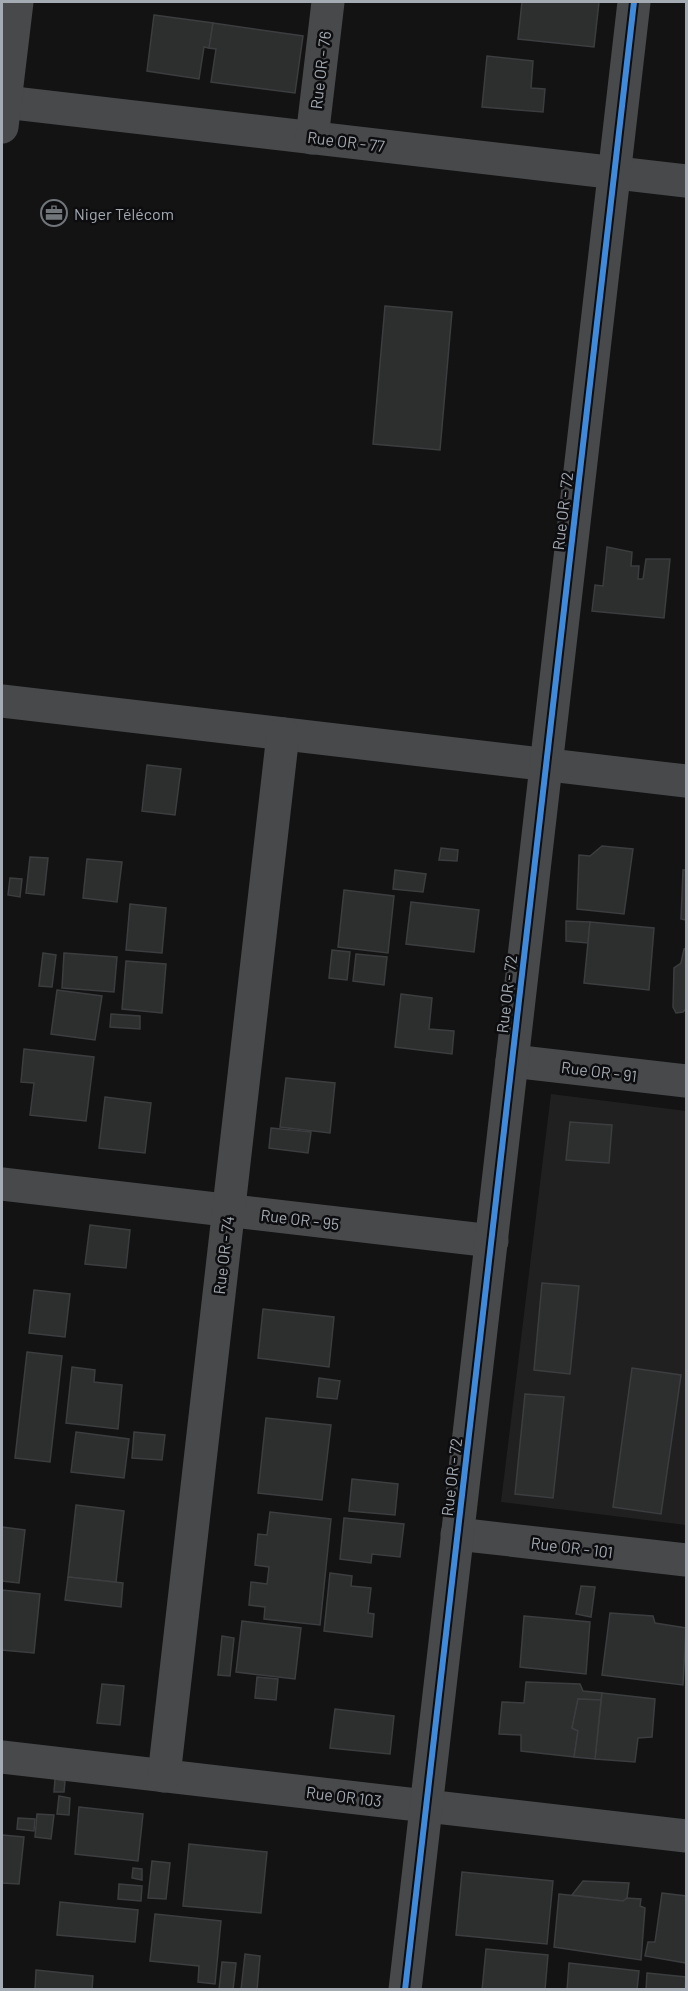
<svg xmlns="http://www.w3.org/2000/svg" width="688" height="1991" font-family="Barlow,sans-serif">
<rect width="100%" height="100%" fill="#131313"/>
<path fill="#202021" d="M551,1094L686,1111V1525L501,1502Z"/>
<g fill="#2d2e2e" stroke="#3b3d3f" stroke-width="1.5">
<path d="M522,2H599L594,47L518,39Z"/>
<path d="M154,15L213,23L209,48L204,47L199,79L147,71Z"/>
<path d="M213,23L303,36L295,93L211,82L216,49L209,48Z"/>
<path d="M487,56L533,61L531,88L545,89L543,112L482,107Z"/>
<path d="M385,306L452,312L440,450L373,444Z"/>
<path d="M607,547L632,552L631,566H639L638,579H643L646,559H670L664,618L592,611L595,585L603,586Z"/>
<path d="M147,765L181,769L175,815L142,811Z"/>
<path d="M602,846L633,849L624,914L577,909L579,855L590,856Z"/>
<path d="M441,848L458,850L457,861L439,860Z"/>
<path d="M30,857L48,858L44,895L26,893Z"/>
<path d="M87,859L122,862L117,902L83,898Z"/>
<path d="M395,870L426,874L423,892L393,889Z"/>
<path d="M683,870H686V920L681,919Z"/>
<path d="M10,878L22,879L20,897L8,895Z"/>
<path d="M344,890L394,896L388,953L338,947Z"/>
<path d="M411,902L479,910L474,952L406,944Z"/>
<path d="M130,904L166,908L162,953L126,950Z"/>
<path d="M566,921L590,922L588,943L566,941Z"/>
<path d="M590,922L654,928L649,990L584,983Z"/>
<path d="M686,948V1009L683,1012L676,1013L673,1007L674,968L681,963L684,949Z"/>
<path d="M332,950L350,952L347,980L329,978Z"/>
<path d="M43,953L56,955L52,987L39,986Z"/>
<path d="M64,953L117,957L114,992L62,988Z"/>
<path d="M356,954L387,957L384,985L353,981Z"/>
<path d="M126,961L166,964L162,1013L122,1009Z"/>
<path d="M57,990L102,996L95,1040L51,1034Z"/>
<path d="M401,994L432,998L429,1029L454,1031L452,1054L395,1047Z"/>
<path d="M111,1014L140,1016V1029L110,1027Z"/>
<path d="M24,1049L94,1057L86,1121L30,1115L34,1083L21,1082Z"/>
<path d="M286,1078L335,1083L330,1133L280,1127Z"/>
<path d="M105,1097L151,1103L145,1153L99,1148Z"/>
<path d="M570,1122L612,1125L609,1163L566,1160Z"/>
<path d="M271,1128L311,1132L308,1153L269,1148Z"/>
<path d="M90,1225L130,1230L126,1268L85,1264Z"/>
<path d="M542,1283L579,1286L570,1374L534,1370Z"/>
<path d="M34,1290L70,1294L65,1337L29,1333Z"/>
<path d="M263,1309L334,1317L329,1367L258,1358Z"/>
<path d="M27,1352L62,1356L50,1462L15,1458Z"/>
<path d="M72,1367L95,1370L94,1382L122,1385L118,1429L66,1423Z"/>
<path d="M632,1368L681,1375L661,1514L613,1507Z"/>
<path d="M319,1378L340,1381L337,1399L317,1397Z"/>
<path d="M525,1394L564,1397L553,1498L515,1494Z"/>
<path d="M266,1418L331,1425L322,1500L258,1493Z"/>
<path d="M76,1432L129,1439L124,1478L71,1472Z"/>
<path d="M134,1432L165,1435L162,1460L132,1458Z"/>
<path d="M352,1479L398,1484L395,1515L349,1511Z"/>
<path d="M76,1505L124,1511L116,1582L68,1577Z"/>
<path d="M270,1512L331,1519L320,1625L264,1619L265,1607L249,1605L251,1582L267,1584L269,1567L255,1565L258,1534L267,1535Z"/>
<path d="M344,1518L404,1524L400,1557L372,1554L371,1563L340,1559Z"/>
<path d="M2,1527L25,1530L19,1583L2,1581Z"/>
<path d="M330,1573L352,1576L351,1586L371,1588L368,1613L374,1614L372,1637L324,1631Z"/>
<path d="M68,1577L123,1583L121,1607L65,1600Z"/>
<path d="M581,1586L595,1587L591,1617L576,1614Z"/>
<path d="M2,1590L40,1594L34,1653L2,1650Z"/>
<path d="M610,1613L653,1616L655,1623L686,1628L683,1685L602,1675Z"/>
<path d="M524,1616L590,1622L586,1674L520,1667Z"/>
<path d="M242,1621L301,1628L295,1679L236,1672Z"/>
<path d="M222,1636L234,1638L230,1676L218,1675Z"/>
<path d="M257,1677L278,1679L276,1700L255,1698Z"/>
<path d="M526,1682L580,1684L583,1691L602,1693L601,1700L578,1699L572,1728L578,1731L574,1757L521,1751V1735L499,1734L502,1702L524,1703Z"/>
<path d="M102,1684L124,1686L120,1725L97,1723Z"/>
<path d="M602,1693L655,1699L652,1737L638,1738L635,1762L595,1759Z"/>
<path d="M578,1699L601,1700L595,1759L574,1757L578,1731L572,1728Z"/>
<path d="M335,1709L394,1716L390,1754L330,1748Z"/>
<path d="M55,1779L65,1781L64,1792H54Z"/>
<path d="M59,1796L70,1798L69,1815L57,1814Z"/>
<path d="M79,1807L143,1814L138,1861L75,1854Z"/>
<path d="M37,1814L54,1815L51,1839L35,1837Z"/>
<path d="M18,1818L35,1819L34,1831L17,1829Z"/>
<path d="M2,1835L24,1837L19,1884L2,1883Z"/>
<path d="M189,1844L267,1852L261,1913L183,1906Z"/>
<path d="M152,1861L170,1863L166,1899L148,1898Z"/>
<path d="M133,1868L142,1869V1880L132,1878Z"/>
<path d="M462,1872L553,1881L547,1944L456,1935Z"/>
<path d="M583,1881L629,1883L627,1898L623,1901L572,1895Z"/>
<path d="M119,1884L142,1886L141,1901L118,1899Z"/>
<path d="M662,1893L686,1896V1963L645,1956L648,1942H655Z"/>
<path d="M559,1894L623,1901L627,1898L641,1899L640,1906L645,1908L641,1960L554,1947Z"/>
<path d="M60,1902L138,1910L135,1942L57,1935Z"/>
<path d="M155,1914L221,1921L215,1984L198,1982L199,1966L150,1961Z"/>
<path d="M486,1949L548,1955L545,1990H482Z"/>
<path d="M245,1954L260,1956L257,1990H241Z"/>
<path d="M222,1962L236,1963L233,1990H219Z"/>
<path d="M569,1963L639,1971L637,1990H567Z"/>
<path d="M36,1970L93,1976L92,1990H35Z"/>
<path d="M647,1973L686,1977L685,1990H646Z"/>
</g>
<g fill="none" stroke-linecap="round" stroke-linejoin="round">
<g stroke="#47494b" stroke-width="33">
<path d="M5,102L686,181"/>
<path d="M2,127L17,2"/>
<path d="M312,138L328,2"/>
<path d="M2,701L686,781"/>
<path d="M512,1061L686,1081"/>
<path d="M2,1184L492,1241"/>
<path d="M457,1534L686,1560"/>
<path d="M2,1757L686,1836"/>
<path d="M164,1776L283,734"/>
<path d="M405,1990L634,2"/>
</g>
<defs>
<path id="cycleway" d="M405,1990L634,2"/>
</defs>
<use href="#cycleway" stroke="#0d0d0f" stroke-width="10"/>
<use href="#cycleway" stroke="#408adc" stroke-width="6"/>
</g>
<defs>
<symbol id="office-ring" viewBox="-11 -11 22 22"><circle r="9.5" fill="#0d0d0f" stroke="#71767b" stroke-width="1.5"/><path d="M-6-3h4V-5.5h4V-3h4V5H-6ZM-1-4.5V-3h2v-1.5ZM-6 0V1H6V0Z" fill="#71767b"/></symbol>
</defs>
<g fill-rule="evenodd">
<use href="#office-ring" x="39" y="198" width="30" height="30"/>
</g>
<g text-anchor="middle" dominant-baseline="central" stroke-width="5" stroke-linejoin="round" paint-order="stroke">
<g font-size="16" fill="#a4abb3" stroke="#0d0d0f">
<text transform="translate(320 70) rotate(-83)">Rue OR - 76</text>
<text transform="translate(346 141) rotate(7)">Rue OR - 77</text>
<text transform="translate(562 511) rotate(-83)">Rue OR - 72</text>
<text transform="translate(506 994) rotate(-83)">Rue OR - 72</text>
<text transform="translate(599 1071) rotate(7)">Rue OR - 91</text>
<text transform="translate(300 1219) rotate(7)">Rue OR - 95</text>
<text transform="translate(223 1255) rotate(-83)">Rue OR - 74</text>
<text transform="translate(451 1477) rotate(-83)">Rue OR - 72</text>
<text transform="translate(572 1547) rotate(7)">Rue OR - 101</text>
<text transform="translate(344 1796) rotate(7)">Rue OR 103</text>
</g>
<g font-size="16" fill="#a4abb3" stroke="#0d0d0f" text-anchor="start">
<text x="74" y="213">Niger Télécom</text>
</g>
</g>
<rect width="688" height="1991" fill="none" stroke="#a4abb3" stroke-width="6"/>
</svg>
